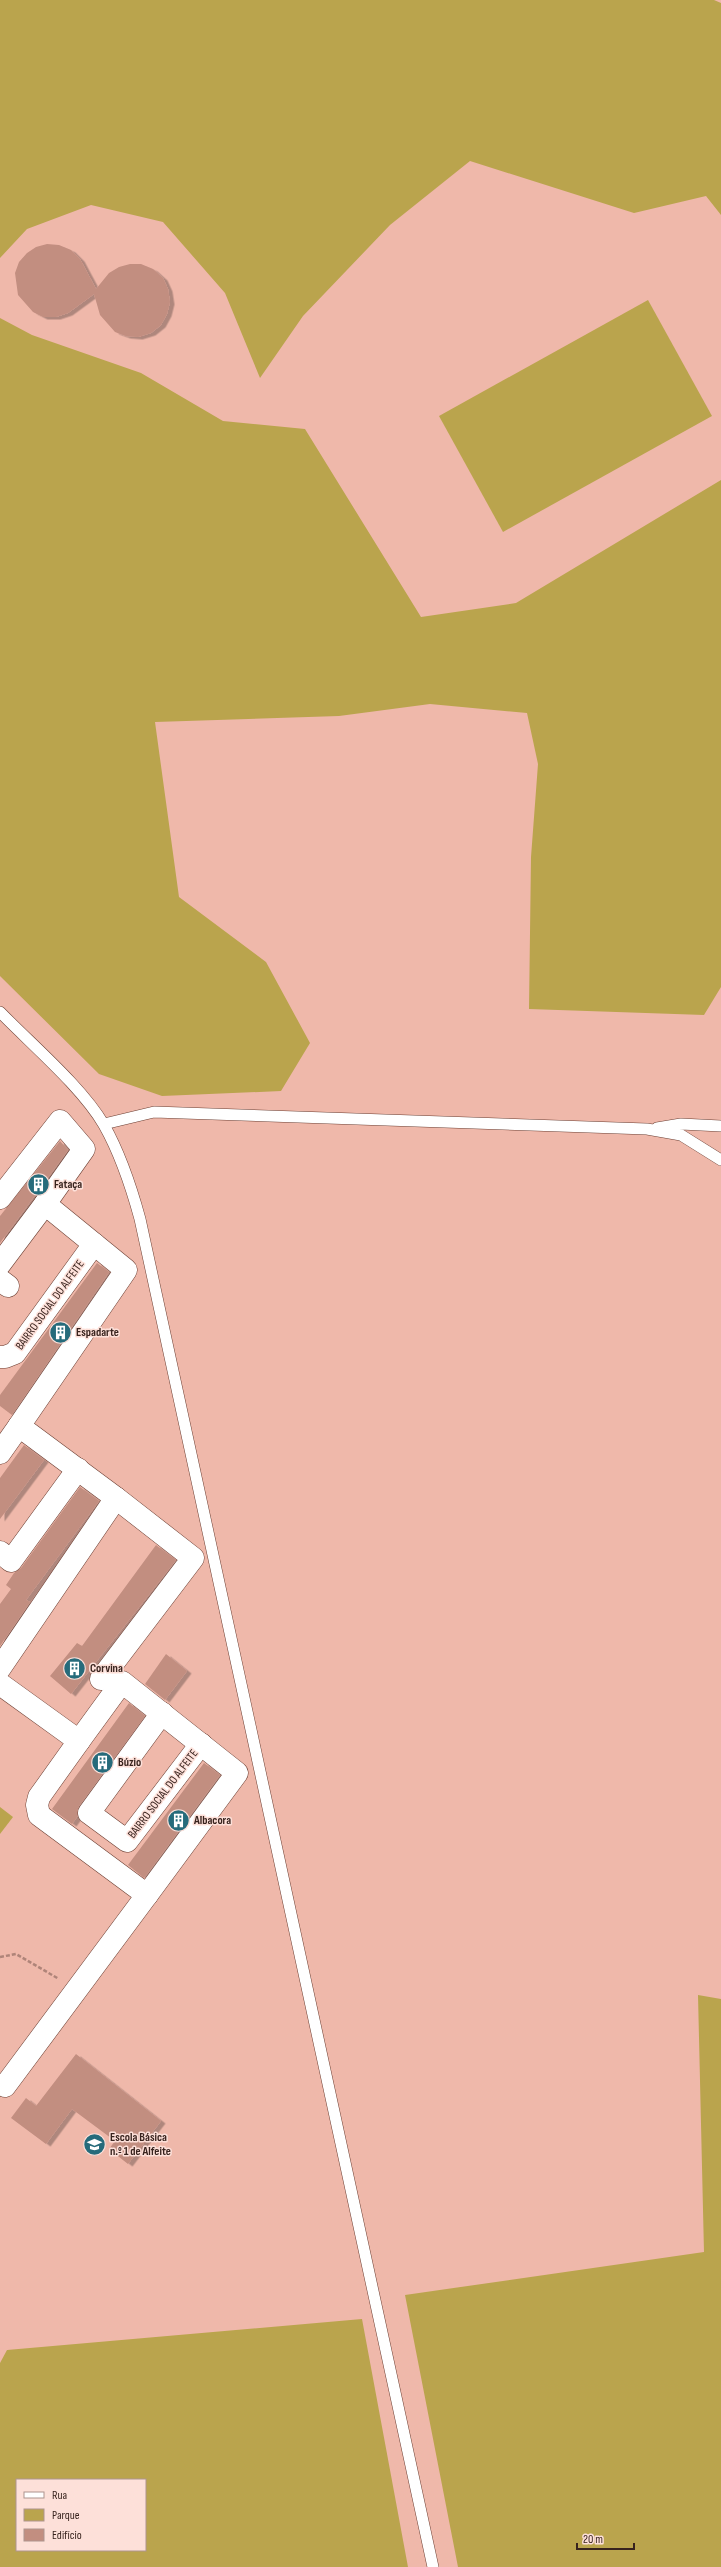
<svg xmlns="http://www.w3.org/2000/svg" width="721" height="2567" font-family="'Sofia Sans Condensed',sans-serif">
<defs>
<filter id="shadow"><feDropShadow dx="4.5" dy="2.5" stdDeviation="0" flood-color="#0004"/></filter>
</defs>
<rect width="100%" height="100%" fill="#efb8aa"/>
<g fill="#baa44d" fill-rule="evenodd">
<path d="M0,0H714L721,3V215L706,196L634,213L470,161L390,225L303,316L260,378L225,293L163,222L91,205L27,229L0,258Z"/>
<path d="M648,300L712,416L503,532L439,416Z"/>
<path d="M0,318L32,335L141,373L223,421L305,429L421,617L516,603L721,480V987L704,1015L529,1009L531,857L538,764L527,713L430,704L339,716L155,722L179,897L266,962L310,1043L281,1091L162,1096L99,1074L0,976Z"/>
<path d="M0,1807L13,1817L0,1834Z"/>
<path d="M698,1995L721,1999V2567H458L405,2295L704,2252Z"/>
<path d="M362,2319L408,2567H0V2363L7,2350ZM17,2480H145V2550H17Z"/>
</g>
<g fill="#c28e80" filter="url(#shadow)">
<path d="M47,244L59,245L71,250L80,259L96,289L109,273L119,267L130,264H141L153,269L163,278L168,289L170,302L167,314L161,325L151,333L138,337L126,336L115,332L100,315L94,294L68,313L56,317H43L33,312L18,295L15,273L19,262L27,253L36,247Z"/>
<path d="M60,1141L68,1150L0,1243V1216Z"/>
<path d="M97,1263L109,1272L12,1415L0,1406V1395Z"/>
<path d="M24,1445L44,1460L0,1519V1478Z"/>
<path d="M80,1487L99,1501L26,1600L30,1602L0,1646V1604L11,1589L6,1585L14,1573L21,1568Z"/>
<path d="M156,1545L176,1560L71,1694L50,1676L77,1643L82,1646Z"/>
<path d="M166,1654L187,1671L165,1700L145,1684Z"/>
<path d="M129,1703L145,1716L79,1806L77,1817L72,1824L52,1809Z"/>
<path d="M204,1763L220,1775L144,1878L128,1865Z"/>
<path d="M76,2054L161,2121L128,2164L109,2149L115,2141L72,2109L46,2144L11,2118L26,2098L36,2106Z"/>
</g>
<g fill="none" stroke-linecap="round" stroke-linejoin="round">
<defs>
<g id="lane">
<path d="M0,1012C31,1044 82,1087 104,1125C121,1155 131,1186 140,1219L433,2567"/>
<path d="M104,1124L154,1112L647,1129L681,1135L721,1160"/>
<path d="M657,1128L681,1124L721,1126"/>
</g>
<g id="street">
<path d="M0,1198L60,1121L84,1149L45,1204"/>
<path d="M0,1264L45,1204L126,1270L19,1426"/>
<path d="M0,1280L8,1286"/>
<path d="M0,1357H5L15,1353L94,1244"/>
<path d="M0,1453L19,1426L116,1498L0,1668"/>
<path d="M0,1552L11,1561L78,1469"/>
<path d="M101,1679L193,1558L116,1498"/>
<path d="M0,1684L79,1741L39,1797L37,1805L39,1815L147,1895L5,2086"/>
<path d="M162,1713L89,1813L127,1841L201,1744"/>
<path d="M79,1741L122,1682L237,1773L147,1895"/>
</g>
</defs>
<use href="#lane" stroke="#6c3f33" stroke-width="12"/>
<use href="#street" stroke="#6c3f33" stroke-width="23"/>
<path stroke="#af8479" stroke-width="2.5" stroke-dasharray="4 2" stroke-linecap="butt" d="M0,1957L16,1954L59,1979"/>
<use href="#lane" stroke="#fff" stroke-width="11"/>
<use href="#street" stroke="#fff" stroke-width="22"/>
</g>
<defs>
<symbol id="building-disc" viewBox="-11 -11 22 22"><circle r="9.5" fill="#266b7b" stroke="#fde0d9"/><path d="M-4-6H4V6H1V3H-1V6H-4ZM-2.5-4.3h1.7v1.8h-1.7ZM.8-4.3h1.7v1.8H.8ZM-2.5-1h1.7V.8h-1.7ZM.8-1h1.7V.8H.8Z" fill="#fff"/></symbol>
<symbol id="school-disc" viewBox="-11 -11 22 22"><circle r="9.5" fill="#266b7b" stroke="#fde0d9"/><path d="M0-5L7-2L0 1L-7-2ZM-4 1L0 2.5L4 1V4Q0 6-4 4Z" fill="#fff"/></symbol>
</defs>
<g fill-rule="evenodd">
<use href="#building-disc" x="26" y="1172" width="25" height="25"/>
<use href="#building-disc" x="48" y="1320" width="25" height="25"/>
<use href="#building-disc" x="62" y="1656" width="25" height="25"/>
<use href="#building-disc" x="90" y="1750" width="25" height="25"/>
<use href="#building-disc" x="166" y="1808" width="25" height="25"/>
<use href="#school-disc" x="82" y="2132" width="25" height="25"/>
</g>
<g text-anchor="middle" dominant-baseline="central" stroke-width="3" stroke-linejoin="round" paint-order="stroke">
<g font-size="12" font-weight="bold" fill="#38231e" stroke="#fde0d9" text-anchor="start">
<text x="54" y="1184">Fataça</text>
<text x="76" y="1332">Espadarte</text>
<text x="90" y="1668">Corvina</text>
<text x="118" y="1762">Búzio</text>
<text x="194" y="1820">Albacora</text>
<text x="110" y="2137">Escola Básica<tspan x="110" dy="14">n.º 1 de Alfeite</tspan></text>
</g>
<g font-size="12" fill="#38231e" stroke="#fde0d9">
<text transform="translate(50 1305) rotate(-54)">BAIRRO SOCIAL DO ALFEITE</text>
<text transform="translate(163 1794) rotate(-53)">BAIRRO SOCIAL DO ALFEITE</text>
</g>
</g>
<rect x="16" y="2479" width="130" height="72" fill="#fde0d9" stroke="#ae948e"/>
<rect x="24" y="2492" width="20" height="6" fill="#ffffff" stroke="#ae948e"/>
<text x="52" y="2499" font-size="12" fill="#38231e">Rua</text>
<rect x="24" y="2509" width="20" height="12" fill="#baa44d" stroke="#ae948e"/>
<text x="52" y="2519" font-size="12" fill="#38231e">Parque</text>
<rect x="24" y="2529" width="20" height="12" fill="#c28e80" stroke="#ae948e"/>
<text x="52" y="2539" font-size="12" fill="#38231e">Edifício</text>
<path d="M577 2543v6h57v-6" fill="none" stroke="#38231e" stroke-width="2"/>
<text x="583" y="2543" font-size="12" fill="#38231e" stroke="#fde0d9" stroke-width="3" paint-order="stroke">20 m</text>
</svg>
